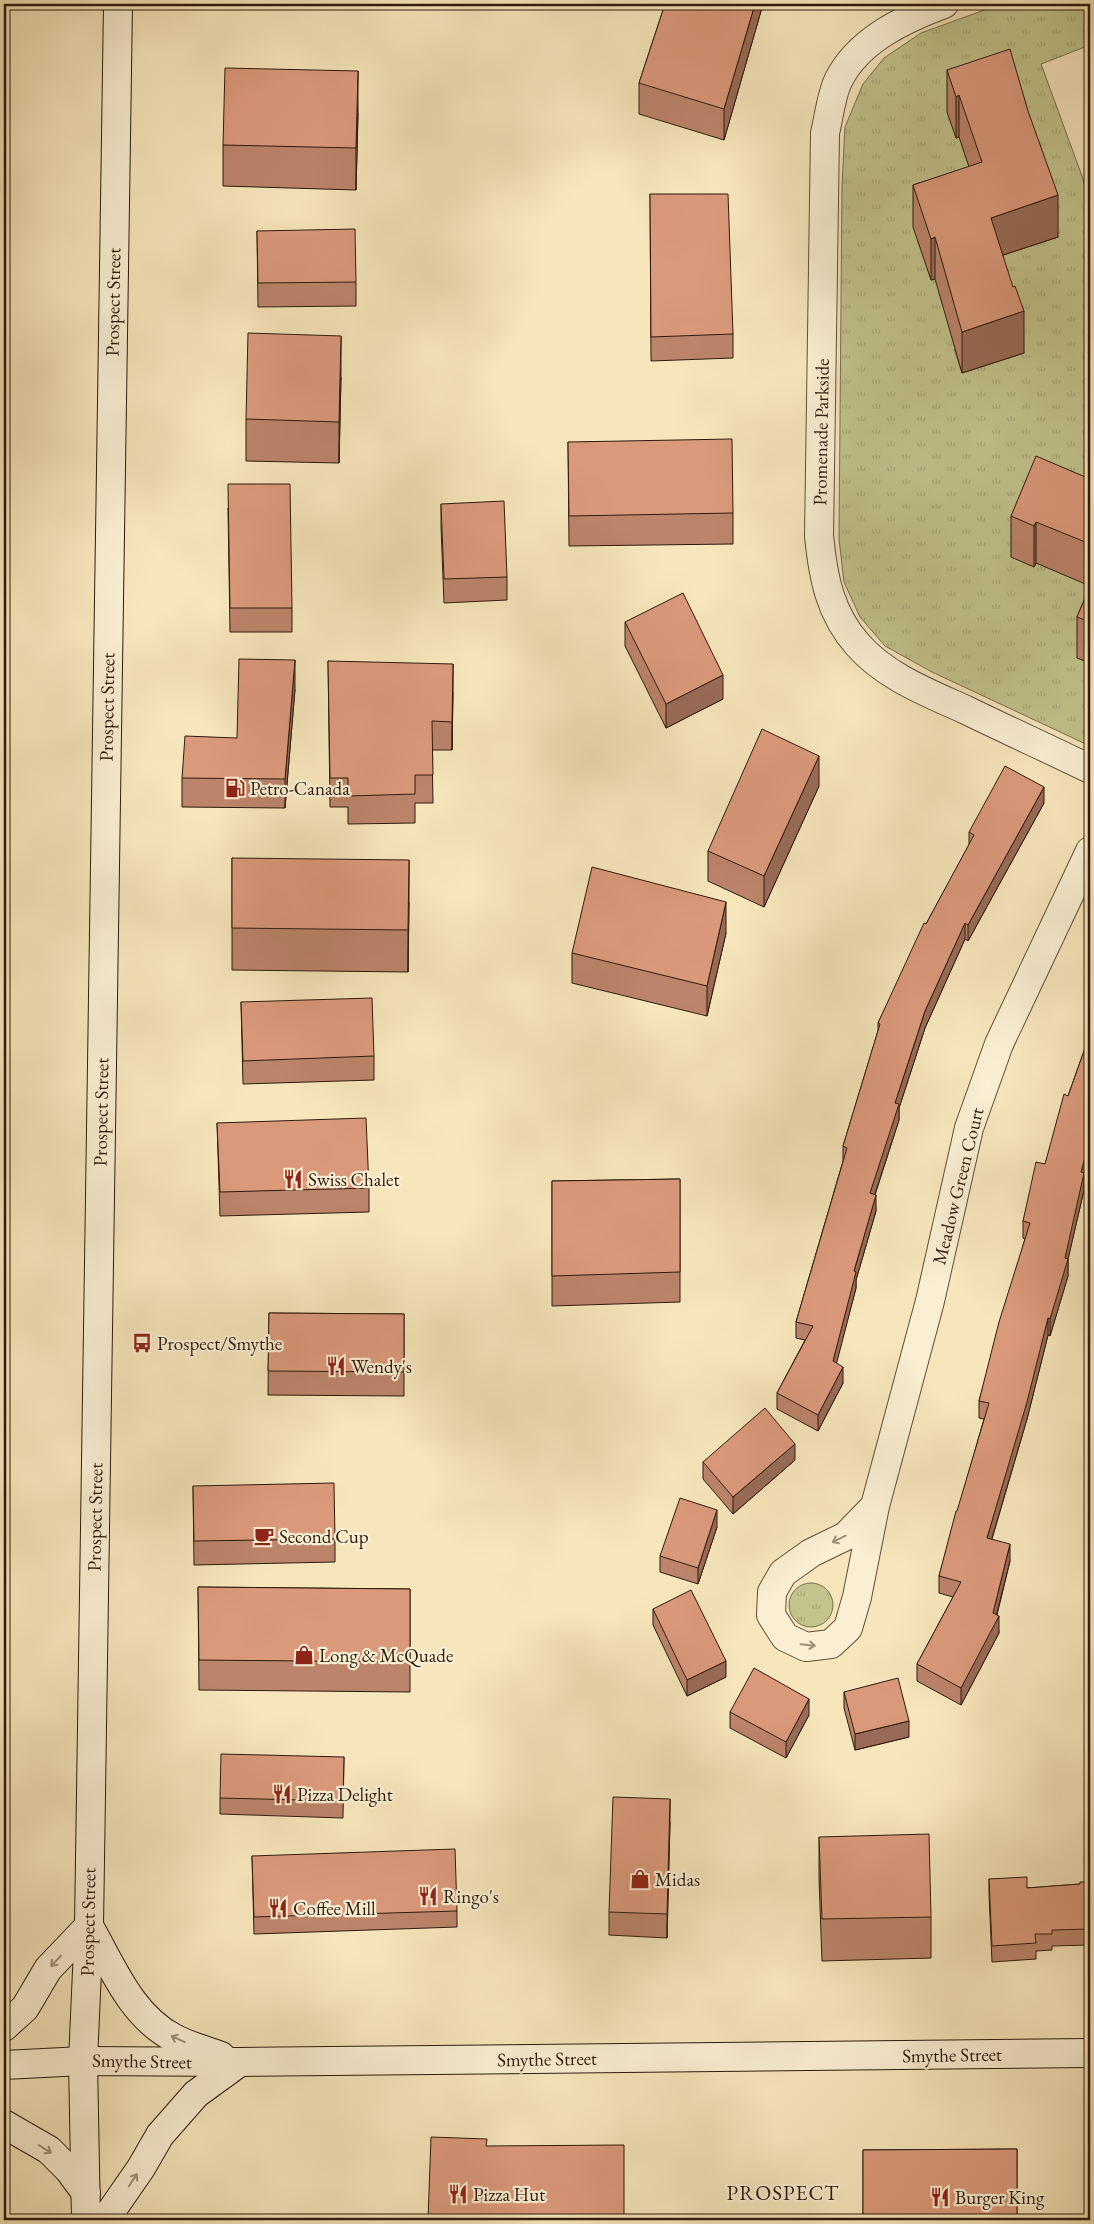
<svg xmlns="http://www.w3.org/2000/svg" width="1094" height="2224" font-family="'EB Garamond',serif">
<defs>
<pattern id="grass-tufts" width="24" height="20" patternUnits="userSpaceOnUse" patternTransform="scale(1.25)"><rect width="24" height="20" fill="#c2c38d"/><path d="M3 7l-1-3M5 7V3M7 7l1-3M15 17l-1-3M17 17v-4M19 17l1-3" fill="none" stroke="#a7a778"/></pattern>
</defs>
<rect width="100%" height="100%" fill="#f7e6bc"/>
<filter id="stains"><feTurbulence type="fractalNoise" baseFrequency=".004" numOctaves="4"/><feColorMatrix values="0 0 0 0 .2 0 0 0 0 .09 0 0 0 0 .02 0 0 0 .5 -.17"/></filter>
<radialGradient id="worn" r=".72"><stop offset=".6" stop-color="#630" stop-opacity="0"/><stop offset="1" stop-color="#630" stop-opacity=".3"/></radialGradient>
<g fill="url(#grass-tufts)" stroke="#776f4d" fill-rule="evenodd">
<path d="M1001,4H1090V45L1041,64L1090,198V521L1038,558L1090,580V627L1078,658L1090,664V746L932,672L885,646L860,617L844,582L839,539L842,186L845,127L863,84L884,58L921,33ZM1010,119L1058,237L985,261L962,373L954,349L962,346L939,278L973,178L964,135L956,138Z"/>
<circle cx="811" cy="1605" r="22"/>
</g>
<g fill="none" stroke-linecap="round" stroke-linejoin="round">
<defs>
<g id="minor">
<path d="M944,4C904,19 858,40 838,81C831,96 829,117 825,133L819,536C823,577 830,614 858,645C886,677 929,693 966,710C1007,730 1049,749 1090,769"/>
<path d="M875,1506L846,1536L811,1553L783,1573L772,1592L771,1615L785,1637L806,1647L831,1644L848,1628L857,1597L875,1506L930,1301L969,1128L999,1044L1090,851"/>
</g>
<g id="secondary">
<path d="M89,1926C112,1966 131,2016 174,2038C188,2046 206,2050 221,2056"/>
<path d="M4,2027L25,2008L48,1969L89,1926"/>
<path d="M4,2065L83,2061L240,2062L1090,2053"/>
<path d="M4,2124L49,2150L69,2170L86,2193"/>
<path d="M86,2220L83,2061L89,1926L118,4"/>
<path d="M105,2220L141,2168L160,2135L196,2094L240,2062"/>
</g>
</defs>
<use href="#minor" stroke="#5f4e39" stroke-width="30"/>
<use href="#secondary" stroke="#2c1b0d" stroke-width="30"/>
<use href="#minor" stroke="#faefd3" stroke-width="28"/>
<use href="#secondary" stroke="#faefd3" stroke-width="28"/>
</g>
<g fill="#bc846b" stroke="#2c1b0d">
<path d="M665,4H763L724,140L639,114V83Z"/>
<path d="M947,70L1058,237L1003,255L1024,353L962,373L935,279L931,280L913,227V185L969,167L959,137L956,138L947,112Z"/>
<path d="M358,113L356,190L223,186V145Z"/>
<path d="M650,194L733,334V358L651,361Z"/>
<path d="M257,231L356,282V306L258,307Z"/>
<path d="M341,377L339,463L246,461V419Z"/>
<path d="M568,442L733,513V544L569,546Z"/>
<path d="M1090,479V663L1077,658V617L1090,586L1036,563L1034,567L1011,557V516Z"/>
<path d="M441,504L507,577V600L444,603L441,528Z"/>
<path d="M228,508L292,608V632H230Z"/>
<path d="M625,622L723,699L666,728L625,646Z"/>
<path d="M328,661L453,692L452,750H432L433,803H415V823L348,824V807H330Z"/>
<path d="M295,689L285,808L182,807V778L237,738Z"/>
<path d="M819,786L764,907L708,881V851Z"/>
<path d="M1044,803L968,941L965,939L925,1028L899,1108V1120L875,1195L876,1211L856,1280V1288L836,1363L843,1383L818,1431L777,1409V1393L805,1340L796,1338V1322L843,1161V1146L878,1031V1023L926,924L969,845V832Z"/>
<path d="M232,858L409,902L408,972L232,970Z"/>
<path d="M726,933L707,1016L572,983V953Z"/>
<path d="M241,1002L374,1056V1080L243,1084Z"/>
<path d="M1090,1034V1157L1084,1180V1190L1068,1259V1276L1050,1336L1048,1335L1027,1419L992,1539L1010,1561L997,1615L999,1633L961,1705L917,1681V1664L953,1597L939,1593V1576L984,1419L979,1418V1401L1025,1239L1023,1238V1221L1045,1164L1068,1096Z"/>
<path d="M217,1123L369,1188V1212L220,1216Z"/>
<path d="M680,1179V1302L552,1306V1181Z"/>
<path d="M269,1313L404,1314V1396L268,1395Z"/>
<path d="M795,1460L733,1514L703,1479V1462Z"/>
<path d="M193,1486L335,1539V1562L194,1565Z"/>
<path d="M717,1527L698,1584L660,1572V1556Z"/>
<path d="M198,1587L410,1589V1692L199,1690Z"/>
<path d="M653,1609L726,1677L687,1696L653,1625Z"/>
<path d="M844,1692L909,1737L855,1750L844,1708Z"/>
<path d="M730,1712L809,1715L786,1758L730,1728Z"/>
<path d="M344,1757L343,1818L220,1814V1798Z"/>
<path d="M670,1822L667,1938L609,1935V1912Z"/>
<path d="M819,1837L931,1917V1958L822,1961L819,1879Z"/>
<path d="M252,1856L457,1911V1927L254,1934Z"/>
<path d="M989,1879L1027,1888L1080,1884L1090,1882V1945L1052,1946V1950L1036,1951V1959L992,1962L989,1895Z"/>
<path d="M1017,2149V2220H863V2150Z"/>
</g>
<g fill="#996b57" stroke="#2c1b0d">
<path d="M755,4H763L724,140V109Z"/>
<path d="M358,71V113L356,190V148Z"/>
<path d="M959,95V137L956,138V97Z"/>
<path d="M1058,195V237L991,259V218Z"/>
<path d="M935,237V279L931,280V239Z"/>
<path d="M1024,311V353L962,373V332Z"/>
<path d="M341,336V377L339,463V422Z"/>
<path d="M1036,522V563L1034,567V526Z"/>
<path d="M295,660V689L285,808V779Z"/>
<path d="M453,664V692L452,750V722Z"/>
<path d="M723,675V699L666,728V704Z"/>
<path d="M819,756V786L764,907V876Z"/>
<path d="M1044,787V803L968,941V925Z"/>
<path d="M409,860V902L408,972V930Z"/>
<path d="M726,902V933L707,1016V986Z"/>
<path d="M965,923V939L925,1028L899,1108V1120L870,1209V1193L895,1103L925,1011Z"/>
<path d="M1090,1139V1157L1084,1180V1190L1068,1259V1276L1050,1336V1319L1065,1258L1081,1172Z"/>
<path d="M876,1195V1211L856,1280V1288L833,1377V1361L854,1271Z"/>
<path d="M1048,1318V1335L1027,1419L987,1555V1538Z"/>
<path d="M843,1367V1383L818,1431V1415Z"/>
<path d="M795,1444V1460L733,1514V1497Z"/>
<path d="M717,1510V1527L698,1584V1568Z"/>
<path d="M1010,1544V1561L994,1624L999,1616V1633L961,1705V1688L993,1613Z"/>
<path d="M726,1661V1677L687,1696V1680Z"/>
<path d="M809,1699V1715L786,1758V1742Z"/>
<path d="M909,1721V1737L855,1750V1734Z"/>
<path d="M670,1799V1822L667,1938V1914Z"/>
</g>
<g fill="#db997c" stroke="#2c1b0d">
<path d="M665,4H755L724,109L639,83Z"/>
<path d="M1010,49L1028,111L1058,195L991,218L1013,287L1015,286L1024,311L962,332L935,237L931,239L913,185L982,162L959,95L956,97L947,70Z"/>
<path d="M225,68L358,71L356,148L223,145Z"/>
<path d="M650,194H728L733,334L651,337Z"/>
<path d="M355,229L356,282L258,283L257,231Z"/>
<path d="M248,333L341,336L339,422L246,419Z"/>
<path d="M732,439L733,513L569,516L568,442Z"/>
<path d="M1036,456L1090,479V544L1036,522L1034,526L1011,516Z"/>
<path d="M228,484H290L292,608H230Z"/>
<path d="M504,501L507,577L444,579L441,504Z"/>
<path d="M1090,586V622L1077,617Z"/>
<path d="M683,593L723,675L666,704L625,622Z"/>
<path d="M239,659L295,660L285,779L182,778L185,736L237,738Z"/>
<path d="M328,661L453,664L452,722L432,721L433,775H415V794L348,796V778H330Z"/>
<path d="M762,729L819,756L764,876L708,851Z"/>
<path d="M1005,766L1044,787L968,925L965,923L925,1011L895,1103L899,1104L870,1193L876,1195L854,1271L856,1272L833,1361L843,1367L818,1415L777,1393L813,1326L796,1322L847,1148L843,1146L880,1024L878,1023L924,923L926,924L974,835L969,832Z"/>
<path d="M232,858L409,860L408,930L232,928Z"/>
<path d="M592,867L726,902L707,986L572,953Z"/>
<path d="M372,998L374,1056L243,1061L241,1002Z"/>
<path d="M1090,1034V1139L1081,1172L1084,1173L1065,1258L1068,1259L1050,1319L1048,1318L1027,1402L987,1538L1010,1544L993,1613L999,1616L961,1688L917,1664L961,1582L939,1576L956,1511H957L989,1403L979,1401L999,1322L1030,1223L1023,1221L1036,1162L1045,1164L1064,1094L1068,1096Z"/>
<path d="M366,1118L369,1188L220,1192L217,1123Z"/>
<path d="M680,1179V1272L552,1276V1181Z"/>
<path d="M269,1313L404,1314V1372L268,1371Z"/>
<path d="M765,1408L795,1444L733,1497L703,1462Z"/>
<path d="M334,1483L335,1539L194,1541L193,1486Z"/>
<path d="M680,1498L717,1510L698,1568L660,1556Z"/>
<path d="M198,1587L410,1589V1662L199,1660Z"/>
<path d="M691,1590L726,1661L687,1680L653,1609Z"/>
<path d="M754,1668L809,1699L786,1742L730,1712Z"/>
<path d="M898,1678L909,1721L855,1734L844,1692Z"/>
<path d="M221,1754L344,1757L343,1801L220,1798Z"/>
<path d="M613,1797L670,1799L667,1914L609,1912Z"/>
<path d="M929,1834L931,1917L822,1919L819,1837Z"/>
<path d="M455,1849L457,1911L254,1917L252,1856Z"/>
<path d="M1027,1877V1888L1080,1884V1882H1090V1929L1052,1930V1934H1035L1036,1943L992,1946L989,1879Z"/>
<path d="M431,2137L487,2139L486,2146L624,2145V2220H428Z"/>
<path d="M1017,2149V2215L863,2216V2150Z"/>
</g>
<defs><path id="oneway-shaft" d="M-6 0H5M1.5-3L5.5 0L1.5 3" fill="none" stroke-width="1.6" stroke-linecap="round" stroke-linejoin="round" transform="scale(1.25)"/></defs>
<g stroke="#9d907a">
<use href="#oneway-shaft" transform="translate(839 1539) rotate(154)"/>
<use href="#oneway-shaft" transform="translate(808 1645) rotate(6)"/>
<use href="#oneway-shaft" transform="translate(56 1961) rotate(133)"/>
<use href="#oneway-shaft" transform="translate(178 2039) rotate(-156)"/>
<use href="#oneway-shaft" transform="translate(45 2149) rotate(32)"/>
<use href="#oneway-shaft" transform="translate(133 2180) rotate(-56)"/>
</g>
<defs>
<symbol id="fuel-bare" viewBox="-9 -9 18 18"><path d="M-5.5-6h7V0h2V4h1.3V-2.5L3-4.5l.8-.8L6-3V5H2.5V1h-1V6h-7ZM-4.2-4.7v3.2H.2V-4.7Z" fill="#8f2418" stroke="#faefd3" stroke-width="2.5" paint-order="stroke"/></symbol>
<symbol id="restaurant-bare" viewBox="-9 -9 18 18"><path d="M-5-6h1v4h1v-4h1v4h1v-4h1v5L-1.5 .5V6h-2V.5L-5-1ZM5-6V6H3V1.5H1.5Q1.5-4 5-6Z" fill="#8f2418" stroke="#faefd3" stroke-width="2.5" paint-order="stroke"/></symbol>
<symbol id="bus-bare" viewBox="-9 -9 18 18"><path d="M-5-6H5V4H4V6H2V4H-2V6H-4V4H-5ZM-3.5-4V0h7V-4ZM-3.5 1.2v1.5H-2V1.2ZM2 1.2v1.5H3.5V1.2Z" fill="#8f2418" stroke="#faefd3" stroke-width="2.5" paint-order="stroke"/></symbol>
<symbol id="cafe-bare" viewBox="-9 -9 18 18"><path d="M-5.5-4.5H6V0H3Q3 3.5 0 3.5H-2.5Q-5.5 3.5-5.5 0ZM3-3.2v2h1.7v-2ZM-6 4.5H4V6H-6Z" fill="#8f2418" stroke="#faefd3" stroke-width="2.5" paint-order="stroke"/></symbol>
<symbol id="shop-bare" viewBox="-9 -9 18 18"><path d="M-5-2.5h2.3a2.7 3.5 0 0 1 5.4 0H5L5.5 6h-11ZM-1.5-2.5h3a1.5 2.3 0 0 0-3 0Z" fill="#8f2418" stroke="#faefd3" stroke-width="2.5" paint-order="stroke"/></symbol>
</defs>
<g fill-rule="evenodd">
<use href="#fuel-bare" x="221" y="774" width="28" height="28"/>
<use href="#restaurant-bare" x="279" y="1165" width="28" height="28"/>
<use href="#bus-bare" x="128" y="1329" width="28" height="28"/>
<use href="#restaurant-bare" x="322" y="1352" width="28" height="28"/>
<use href="#cafe-bare" x="250" y="1522" width="28" height="28"/>
<use href="#shop-bare" x="290" y="1641" width="28" height="28"/>
<use href="#restaurant-bare" x="268" y="1780" width="28" height="28"/>
<use href="#shop-bare" x="626" y="1865" width="28" height="28"/>
<use href="#restaurant-bare" x="414" y="1882" width="28" height="28"/>
<use href="#restaurant-bare" x="264" y="1894" width="28" height="28"/>
<use href="#restaurant-bare" x="444" y="2180" width="28" height="28"/>
<use href="#restaurant-bare" x="926" y="2183" width="28" height="28"/>
</g>
<g text-anchor="middle" dominant-baseline="central" stroke-width="4.5" stroke-linejoin="round" paint-order="stroke">
<g font-size="19" fill="#2c1b0d" stroke="#faefd3">
<text transform="translate(113 302) rotate(-89)">Prospect Street</text>
<text transform="translate(821 432) rotate(-89)">Promenade Parkside</text>
<text transform="translate(107 707) rotate(-89)">Prospect Street</text>
<text transform="translate(101 1112) rotate(-89)">Prospect Street</text>
<text transform="translate(958 1186) rotate(-76)">Meadow Green Court</text>
<text transform="translate(95 1517) rotate(-89)">Prospect Street</text>
<text transform="translate(88 1922) rotate(-89)">Prospect Street</text>
<text transform="translate(952 2055) rotate(-1)">Smythe Street</text>
<text transform="translate(547 2059) rotate(-1)">Smythe Street</text>
<text transform="translate(142 2061) rotate(1)">Smythe Street</text>
</g>
<g font-size="19" fill="#2c1b0d" stroke="#faefd3" text-anchor="start">
<text x="250" y="788">Petro-Canada</text>
<text x="308" y="1179">Swiss Chalet</text>
<text x="157" y="1343">Prospect/Smythe</text>
<text x="351" y="1366">Wendy's</text>
<text x="279" y="1536">Second Cup</text>
<text x="319" y="1655">Long &amp; McQuade</text>
<text x="297" y="1794">Pizza Delight</text>
<text x="655" y="1879">Midas</text>
<text x="443" y="1896">Ringo's</text>
<text x="293" y="1908">Coffee Mill</text>
<text x="473" y="2194">Pizza Hut</text>
<text x="955" y="2197">Burger King</text>
</g>
<g font-size="21" letter-spacing="1" fill="#2c1b0d" stroke="#faefd3">
<text x="783" y="2192">PROSPECT</text>
</g>
</g>
<rect width="1094" height="2224" fill="none" stroke="#f7e6bc" stroke-width="20"/>
<rect x="5" y="5" width="1084" height="2214" fill="none" stroke="#2c1b0d" stroke-width="2.5"/>
<rect x="10" y="10" width="1074" height="2204" fill="none" stroke="#2c1b0d"/>
<rect width="100%" height="100%" filter="url(#stains)"/>
<rect width="100%" height="100%" fill="url(#worn)"/>
</svg>
